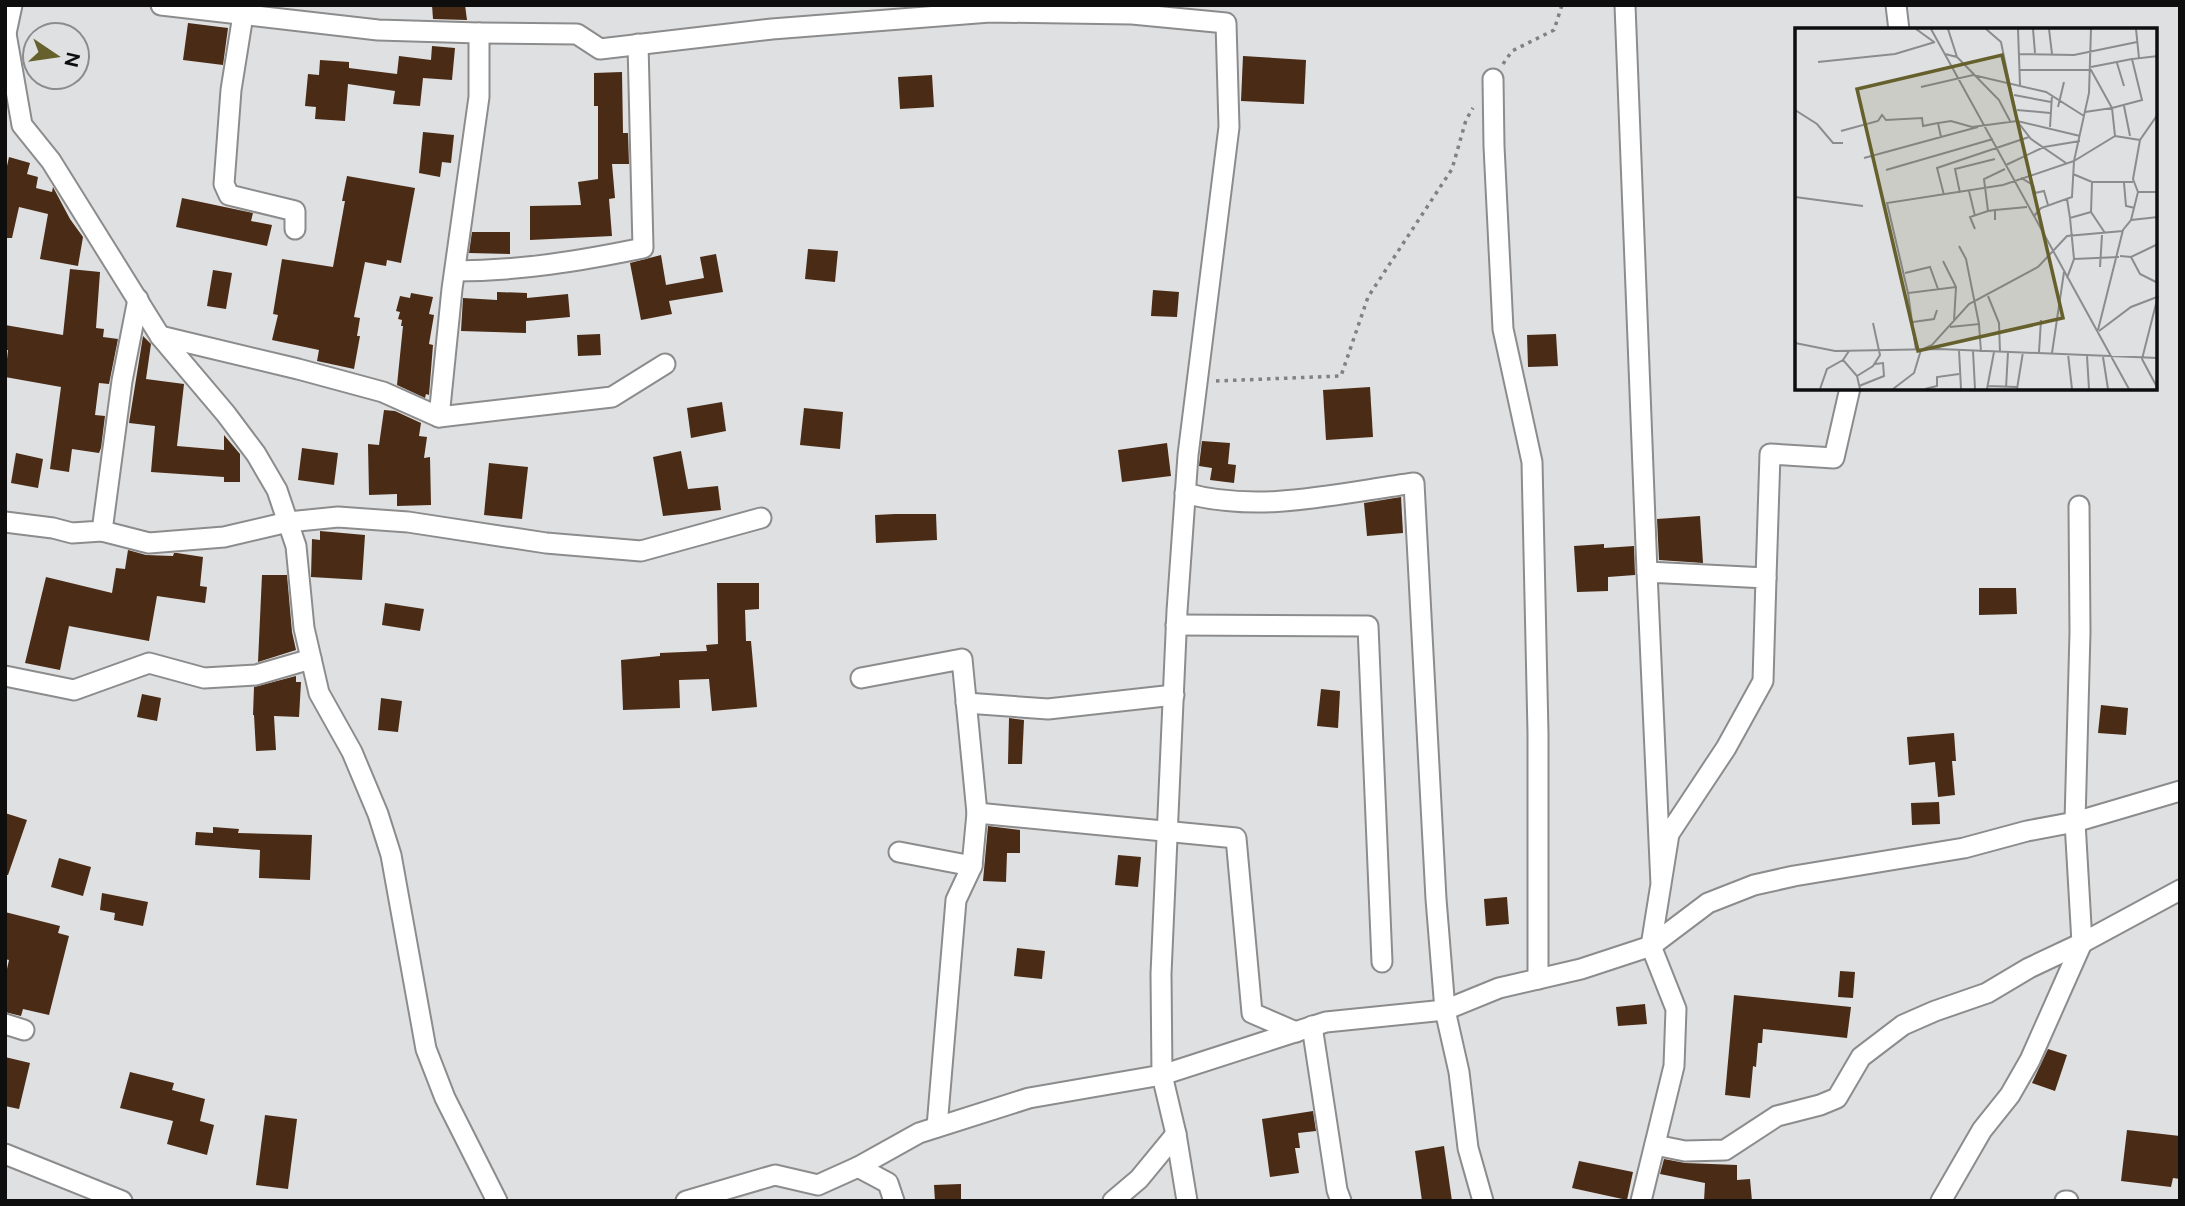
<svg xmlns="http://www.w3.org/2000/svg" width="2185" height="1206" font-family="Figtree,sans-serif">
<rect width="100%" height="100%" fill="#dfe0e1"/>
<g fill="#492b16">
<path d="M432,5H465L467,20L433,19Z"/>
<path d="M188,23L228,28L223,65L183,60Z"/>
<path d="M432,46L455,48L452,80L423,78L420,106L393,104L395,91L348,84L345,121L315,119L316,107L305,106L308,74L319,75L320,60L349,62V68L397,74L399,56L431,60Z"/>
<path d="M1243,56L1306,60L1304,104L1241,101Z"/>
<path d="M622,72L623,133H628L629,164H612L615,198L609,199L612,236L530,240V206L581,205L578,182L598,179V106H594V73Z"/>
<path d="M932,75L934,107L900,109L898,77Z"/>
<path d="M423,132L454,135L451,163L442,162L440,177L419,173Z"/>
<path d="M9,157L30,163L27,174L38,177L36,188L52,192L53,187L70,219L83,237L78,266L40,259L48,214L19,207L12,238H5V175Z"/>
<path d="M347,176L415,188L401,263L387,260L386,266L365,262L354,317L360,318L357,336H360L354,369L317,361L319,350L272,340L278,315L273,314L282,259L333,267L345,201H342Z"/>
<path d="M182,198L253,213L251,221L272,225L267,246L176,227Z"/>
<path d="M472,232H510V254L469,253Z"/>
<path d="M808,249L838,251L835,282L805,279Z"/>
<path d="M716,254L723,292L669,301L672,314L641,320L630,263L661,255L666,285L704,278L700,257Z"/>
<path d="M70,269L100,272L96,328L104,329L103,337L118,339L109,384L99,383L95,415L105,416L101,448L99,453L72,449L69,472L50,469L61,387L5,377L8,350H5V325L63,335Z"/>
<path d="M213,270L232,273L226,309L207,306Z"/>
<path d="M1153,290L1179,292L1177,317L1151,316Z"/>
<path d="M497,292L527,293V298L568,294L570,317L526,321V333L461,331L463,298L497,300Z"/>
<path d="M411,293L433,297L429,314L434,315L429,344L433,345L429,395L426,394L425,398L397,385L403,326H401L402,320L398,319L400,312L396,311L400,296L410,298Z"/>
<path d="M600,334L601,355L578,356L577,335Z"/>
<path d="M1556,334L1558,366L1528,367L1527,335Z"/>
<path d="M143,336L151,344L146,379L184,384L177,446L224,450V435L240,454V482H224V477L151,472L155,426L129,423Z"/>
<path d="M1370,387L1373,437L1326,440L1323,390Z"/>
<path d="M722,402L726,431L691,438L687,408Z"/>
<path d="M804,408L843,412L840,449L800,445Z"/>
<path d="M384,410L395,411L421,423L419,436L427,437L424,458L430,457L431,505L397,506V494L369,495L368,444L379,445Z"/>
<path d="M1202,441L1230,443L1228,464L1236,465L1234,483L1210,480L1212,468L1199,466Z"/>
<path d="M1167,443L1171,476L1122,482L1118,450Z"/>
<path d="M302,448L338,453L334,485L298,480Z"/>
<path d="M681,451L688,489L718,486L721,510L663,516L653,457Z"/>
<path d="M16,453L43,459L38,488L11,483Z"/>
<path d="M489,463L528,467L522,519L484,515Z"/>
<path d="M1401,497L1403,533L1367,536L1364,503Z"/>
<path d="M895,514H936L937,540L876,543L875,515Z"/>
<path d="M1700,516L1703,563L1659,560L1657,519Z"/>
<path d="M320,531L365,535L362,580L311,577L312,539L320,540Z"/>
<path d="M1604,544V548L1634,546L1635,575L1608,577V591L1577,592L1574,546Z"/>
<path d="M128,550L146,555L173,556L174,553H177L203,557L200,586L207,587L205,603L157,596L149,641L69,626L60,670L25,663L46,577L112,593L116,568L125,569Z"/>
<path d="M262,575H287L292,632L296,650L258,662Z"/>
<path d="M717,583H759V609L745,610L746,641H751L757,707L712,711L709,679L679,680L680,708L623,710L621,660L660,656V653L707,651L706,645L718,644Z"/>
<path d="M1979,588H2016L2017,614L1979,615Z"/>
<path d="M385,603L424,609L420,631L382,625Z"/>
<path d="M296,676V682H301L299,717L274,716L276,750L256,751L254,715H253L254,687Z"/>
<path d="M1321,689L1340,691L1338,728L1317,726Z"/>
<path d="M142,694L161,698L157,721L137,717Z"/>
<path d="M381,698L402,701L398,732L378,730Z"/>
<path d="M2101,705L2128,708L2126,735L2098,733Z"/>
<path d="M1009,718L1024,720L1022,764H1008Z"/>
<path d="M1954,733L1956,761H1952L1955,795L1938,797L1935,762L1909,765L1907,737Z"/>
<path d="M1939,802L1940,824L1912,825L1911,803Z"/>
<path d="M5,813L27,820L8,875H5Z"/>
<path d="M988,826L1020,830V853H1007L1006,882L983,881Z"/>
<path d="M213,827L239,829L238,833L312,835L310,880L259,878L260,850L195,845L196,832L213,833Z"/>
<path d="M1118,855L1141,857L1138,887L1115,885Z"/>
<path d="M59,858L91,867L83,896L51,887Z"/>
<path d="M102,893L148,902L143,926L114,920L115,913L100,910Z"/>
<path d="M1507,897L1509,924L1486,926L1484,899Z"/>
<path d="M5,912L60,926L58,933L69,936L49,1015L23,1009L21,1016L5,1012V978L9,960L5,959Z"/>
<path d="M1017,948L1045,951L1042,979L1014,976Z"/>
<path d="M1840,971L1855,972L1853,998L1838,997Z"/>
<path d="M1734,995L1851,1007L1847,1038L1763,1029L1762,1043H1758L1756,1067L1753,1066L1750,1098L1725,1095Z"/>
<path d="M1645,1004L1647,1024L1618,1026L1616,1007Z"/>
<path d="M2048,1049L2067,1055L2055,1091L2032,1083Z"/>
<path d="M5,1057L30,1063L19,1109L5,1106Z"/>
<path d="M130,1072L174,1083L172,1090L205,1099L200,1121L214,1125L207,1155L167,1144L173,1121L120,1108Z"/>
<path d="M1313,1111L1316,1131L1298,1133L1300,1148H1295L1299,1173L1270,1177L1262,1119Z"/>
<path d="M265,1115L297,1119L288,1189L256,1185Z"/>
<path d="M2127,1130L2180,1136V1179L2173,1178L2171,1187L2121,1181Z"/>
<path d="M1444,1146L1452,1201H1422L1415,1151Z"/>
<path d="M1664,1159L1685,1163L1737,1165V1180L1750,1179L1752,1201H1704L1705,1183L1660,1174Z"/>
<path d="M1579,1161L1633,1172L1627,1200L1572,1188Z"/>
<path d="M961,1184V1201H935L934,1185Z"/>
</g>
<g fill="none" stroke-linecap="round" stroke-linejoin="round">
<defs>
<g id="minor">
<path d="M161,5L378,30L479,33V97L452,289L439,417"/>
<path d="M1625,5L1647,572"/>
<path d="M1896,5L1899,30"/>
<path d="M243,15L231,90L224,184L229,195L295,211V229"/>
<path d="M5,28L22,125L51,161L160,336L226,414L256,454L277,490L296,546L304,628L319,693L352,752L378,814L391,855L426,1049L445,1098L497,1201"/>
<path d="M479,33L577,34L600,49L772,29L990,12L1132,14L1226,23L1229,127L1188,455L1177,611L1161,974L1162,1075L1176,1134L1187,1201"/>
<path d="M5,38L12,5"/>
<path d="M1493,79L1494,146L1503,329L1532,462L1538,733V979"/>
<path d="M455,271C519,271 580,261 643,248L638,44"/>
<path d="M160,336L298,369L383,392L439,417L612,397L665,364"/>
<path d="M1185,493C1259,514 1340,493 1414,483L1436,899L1445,1010L1459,1072L1468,1148L1483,1201"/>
<path d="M5,522L53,528L72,533L102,531L122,381L138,299"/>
<path d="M102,531L149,543L224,537L288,522L338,517L408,522L546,543L641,551L761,518"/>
<path d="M1766,578L1770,454L1834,458L1850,388"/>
<path d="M1176,625L1368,626L1382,962"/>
<path d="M5,676L74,690L149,663L204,678L256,675L311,659"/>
<path d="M861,678L962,659L977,813"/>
<path d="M966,703L1048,709L1174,695"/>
<path d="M899,852L972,866L977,813L1236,838L1252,1013L1296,1032"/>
<path d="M5,1024L24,1030"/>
<path d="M1312,1026L1337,1190L1341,1201"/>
<path d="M937,1127L956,900L972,866"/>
<path d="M1655,1145L1685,1151L1725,1150L1777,1116L1820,1105L1837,1098L1861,1057L1903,1025L1935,1011L1987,993L2029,968L2082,943L2180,890"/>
<path d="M5,1154L122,1201"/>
<path d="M858,1167L919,1133L1029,1098L1162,1075L1326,1022L1445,1010L1499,988L1581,969L1651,946L1708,903L1754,885L1794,876L1964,848L2027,831L2075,822L2180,791"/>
<path d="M686,1201L775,1175L818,1185L858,1167L888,1183L894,1201"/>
<path d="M1113,1201L1139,1179L1176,1134"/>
<path d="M1641,1201L1674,1066L1676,1009L1651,946L1669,834L1726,748L1763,681L1766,578L1647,572L1661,885"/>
<path d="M1941,1201L1982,1130L2010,1095L2030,1060L2082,943L2075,822L2080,632L2079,506"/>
<path d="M2065,1201H2068"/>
</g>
</defs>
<use href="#minor" stroke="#8c8c8d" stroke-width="23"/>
<g stroke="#808182" stroke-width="3.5" stroke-dasharray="3.5 5" stroke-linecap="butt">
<path d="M1503,64L1512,51L1554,30L1562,5"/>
<path d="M1216,381L1341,376L1368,297L1452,169L1466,120L1473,108"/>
</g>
<use href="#minor" stroke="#fff" stroke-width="19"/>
</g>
<g transform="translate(1795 28)">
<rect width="362" height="362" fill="#dfe0e1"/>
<path fill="none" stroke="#8b8c8d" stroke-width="2" d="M121,1L139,14M136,1L239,188M153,1L162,29M191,1L206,14L222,93L236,111L271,135M223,1L225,57M238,1L240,25M254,1L257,26M341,1L344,30M150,26L162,29L204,72L215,93M224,26L279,27L342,14M23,34L100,26L140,14M322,35L329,58M296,39L337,31M225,42H296L317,80L290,84M126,59L178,47L251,64L289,88M219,67L256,74M329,78L335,108M263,79L269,54M0,82L22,96L38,115H48M222,82L255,85M183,99L146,109L143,95L156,93L177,99L222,93L285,108M255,99L257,67M46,103L83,93L87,87L91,92L127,90L128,98L143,95M320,108L345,112M69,130L146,109M211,137L249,119L285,113M91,142L198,111M278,146L297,154H338M226,150L238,157L240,165L249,163L253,177M297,154L296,184L310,205M329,155L331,178L340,180M174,163L180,188M343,164L338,151L345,112L363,86M165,165L160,141L200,131M149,167L142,140L234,109M0,169L68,178M272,171L275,190L296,184M200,182L232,179M200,192V182L193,183L189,151L210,141M336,192L363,189M180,201L175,189L193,183M164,218L171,231L184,296M325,228L336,229L363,216M336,229L345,246L363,255M279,231L324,229M148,233L161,259L159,293M305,239L307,207M110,245L135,239L143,261M272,250L279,231L275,190M113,265L92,175L208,157L279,133L294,65L296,1M193,268L204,295L205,324M363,268L347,331L363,361M118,294L139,291L142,282M155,299L184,296L186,324M303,302L328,202L336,192L343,164H363M304,303L336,279L362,269M0,315L40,323L144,321L363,330M121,322L113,265L161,259M164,322L166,361M54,323L48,332L62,348L65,361M178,323L180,361M244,324L246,292M257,325L269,244M273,326L277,361M292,328L294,361M308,329L313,361M62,348L78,338L85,327L78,295M64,358L89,348L88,335L80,336M193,358L222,359M211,360L213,324M25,361L32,341L48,332M98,361L119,345L126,322L137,317L174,276L243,239L272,208L328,203M130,361L142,358V349L164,346M192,361L199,324M222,361L228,324M334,361L239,188L246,180L277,169L279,133L320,108L317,80L347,72L337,31L363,28"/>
<path fill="#65602c" fill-opacity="0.15" stroke="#65602c" stroke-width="3.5" d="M207,27L268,290L123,323L62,61Z"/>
<rect width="362" height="362" fill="none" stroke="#0e0e0f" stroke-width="3.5"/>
</g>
<rect width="2185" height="1206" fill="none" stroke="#0e0e0f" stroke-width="14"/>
<g transform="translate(56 56) rotate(103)"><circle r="33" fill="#dfe0e1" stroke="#8b8c8d" stroke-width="2"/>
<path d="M0-5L12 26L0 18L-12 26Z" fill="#65602c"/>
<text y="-10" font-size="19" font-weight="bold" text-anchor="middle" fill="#0e0e0f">N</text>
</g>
</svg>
